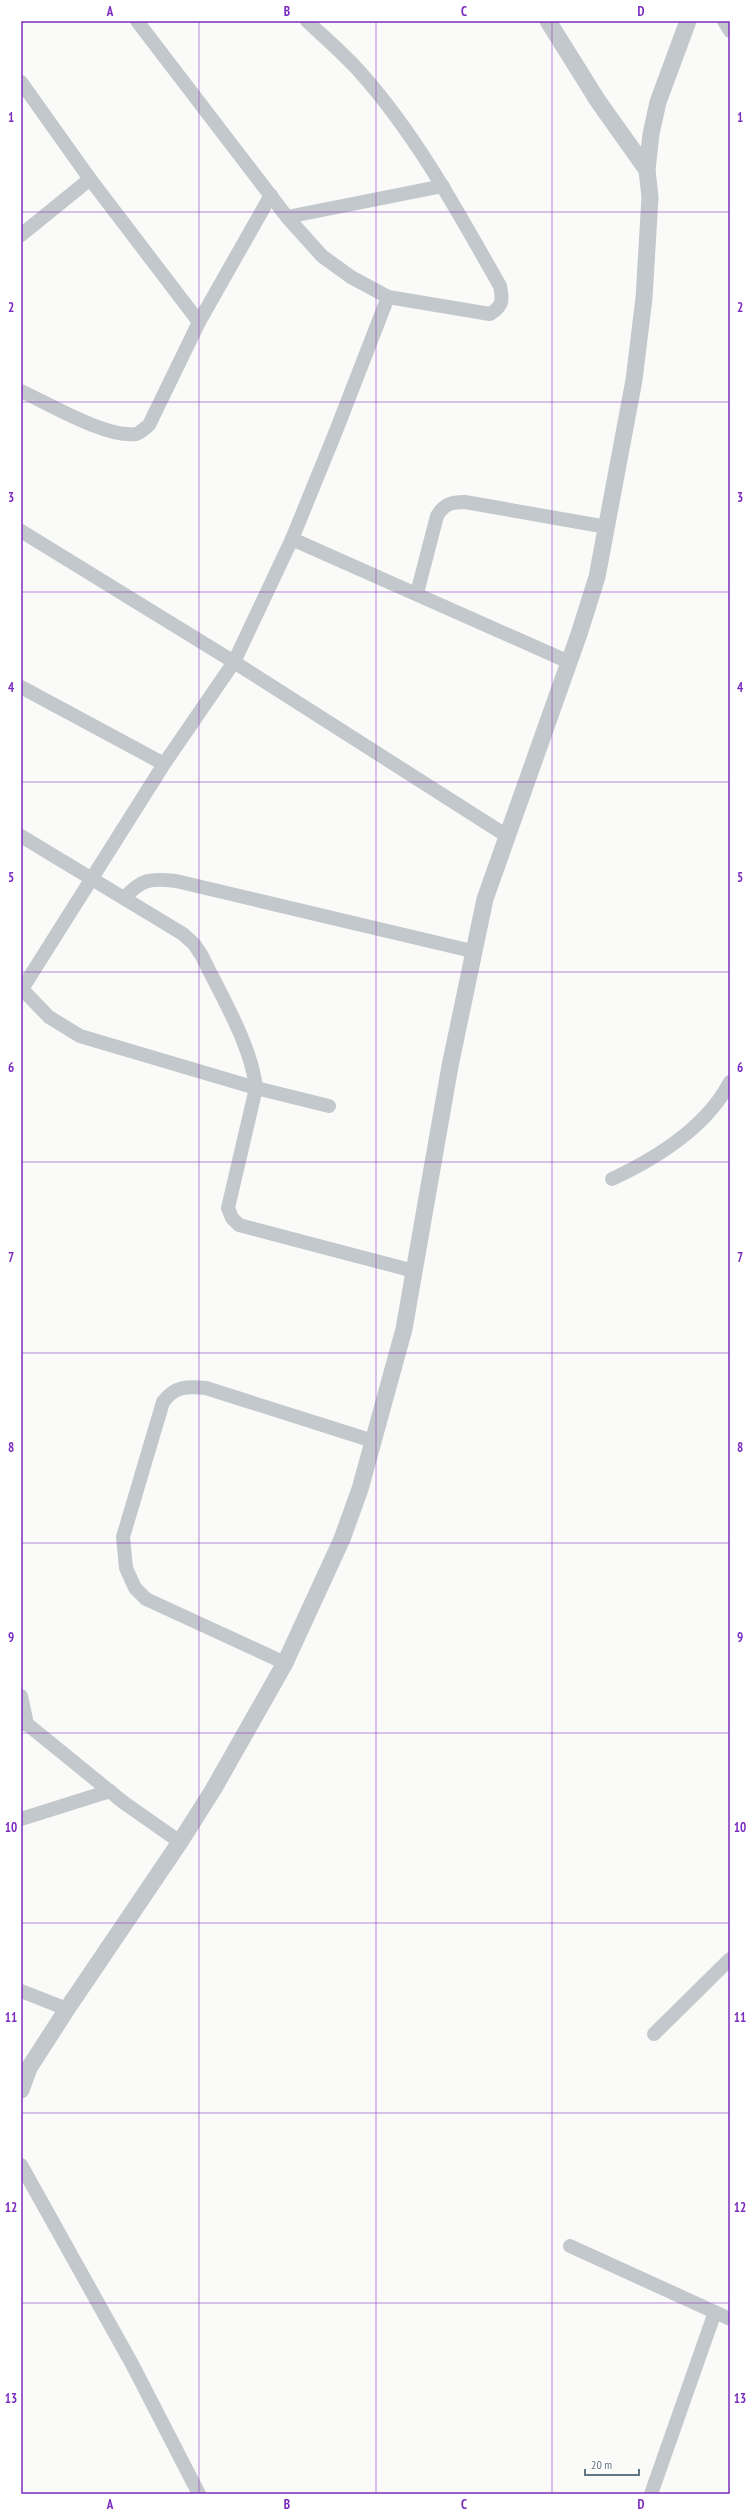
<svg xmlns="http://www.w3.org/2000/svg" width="751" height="2515" font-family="'PT Sans Narrow',sans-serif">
<rect width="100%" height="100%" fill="#fafaf8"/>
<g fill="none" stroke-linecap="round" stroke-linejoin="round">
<g stroke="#c3c8cc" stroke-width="14">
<path d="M137,21L287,217L322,256L351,277L388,297L490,314C503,306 503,300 500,286C458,212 417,136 360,72C344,54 325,38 307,21"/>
<path d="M724,21L730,31"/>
<path d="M21,82L90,179L199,322"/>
<path d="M287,217L443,186"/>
<path d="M21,235L90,179"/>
<path d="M21,391C49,404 106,438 136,434C140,433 145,428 149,425L199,322L271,195"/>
<path d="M21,531L234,662L507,836"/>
<path d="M292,539L569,662"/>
<path d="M417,593L437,516C444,504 451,502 465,502L607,527"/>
<path d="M21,687L164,764"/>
<path d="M21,836L183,934L194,944L202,956C221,996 251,1044 256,1088L228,1208L232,1218L239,1225L414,1271"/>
<path d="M124,898C142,879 150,878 176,881L472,951"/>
<path d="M21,988L49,1017L80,1036L256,1088L329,1106"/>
<path d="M22,989L164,764L234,662L292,539L336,431L388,297"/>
<path d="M612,1179C657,1158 706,1128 730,1082"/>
<path d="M285,1663L146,1599L135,1588L126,1568L123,1537L163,1402C175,1386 187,1386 206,1388L373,1441"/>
<path d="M21,1696L27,1724"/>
<path d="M21,1724H27L123,1802L180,1842"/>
<path d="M21,1819L110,1791"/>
<path d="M21,1991L67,2009"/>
<path d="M654,2034L730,1959"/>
<path d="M21,2165L132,2364L199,2494"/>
<path d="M570,2246L730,2319"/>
<path d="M651,2494L715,2312"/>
</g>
<g stroke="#c3c8cc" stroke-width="17">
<path d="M548,21L598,101L647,170"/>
<path d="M21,2090L29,2068L67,2009L180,1842L213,1790L285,1663L342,1539L360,1489L404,1329L450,1066L485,899L579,634L597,577L634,380L644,298L650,197L647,170L651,134L658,102L688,21"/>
</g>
</g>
<path fill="none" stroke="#7b2cbf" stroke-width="1" stroke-opacity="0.55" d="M199,21V2494M376,21V2494M552,21V2494M21,212H730M21,402H730M21,592H730M21,782H730M21,972H730M21,1162H730M21,1353H730M21,1543H730M21,1733H730M21,1923H730M21,2113H730M21,2303H730"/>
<rect width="751" height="2515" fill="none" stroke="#ffffff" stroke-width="44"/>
<path d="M585 2469v6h54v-6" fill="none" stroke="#657683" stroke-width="2"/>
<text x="591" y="2469" font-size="12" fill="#657683" stroke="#ffffff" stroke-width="3" paint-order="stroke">20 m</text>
<rect x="22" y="22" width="707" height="2471" fill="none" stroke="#7b2cbf" stroke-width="1.5"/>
<g font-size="13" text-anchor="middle" font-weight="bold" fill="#7b2cbf">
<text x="110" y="16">A</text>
<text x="287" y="16">B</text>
<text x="464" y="16">C</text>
<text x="641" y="16">D</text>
<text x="11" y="122">1</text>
<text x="740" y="122">1</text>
<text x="11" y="312">2</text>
<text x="740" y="312">2</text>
<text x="11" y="502">3</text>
<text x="740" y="502">3</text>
<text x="11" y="692">4</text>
<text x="740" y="692">4</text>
<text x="11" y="882">5</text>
<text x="740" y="882">5</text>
<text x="11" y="1072">6</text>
<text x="740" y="1072">6</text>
<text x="11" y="1262">7</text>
<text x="740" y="1262">7</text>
<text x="11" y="1452">8</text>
<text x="740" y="1452">8</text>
<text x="11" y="1642">9</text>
<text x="740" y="1642">9</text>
<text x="11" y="1832">10</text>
<text x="740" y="1832">10</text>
<text x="11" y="2022">11</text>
<text x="740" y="2022">11</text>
<text x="11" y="2212">12</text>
<text x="740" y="2212">12</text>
<text x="11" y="2403">13</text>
<text x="740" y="2403">13</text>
<text x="110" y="2509">A</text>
<text x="287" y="2509">B</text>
<text x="464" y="2509">C</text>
<text x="641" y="2509">D</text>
</g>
</svg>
